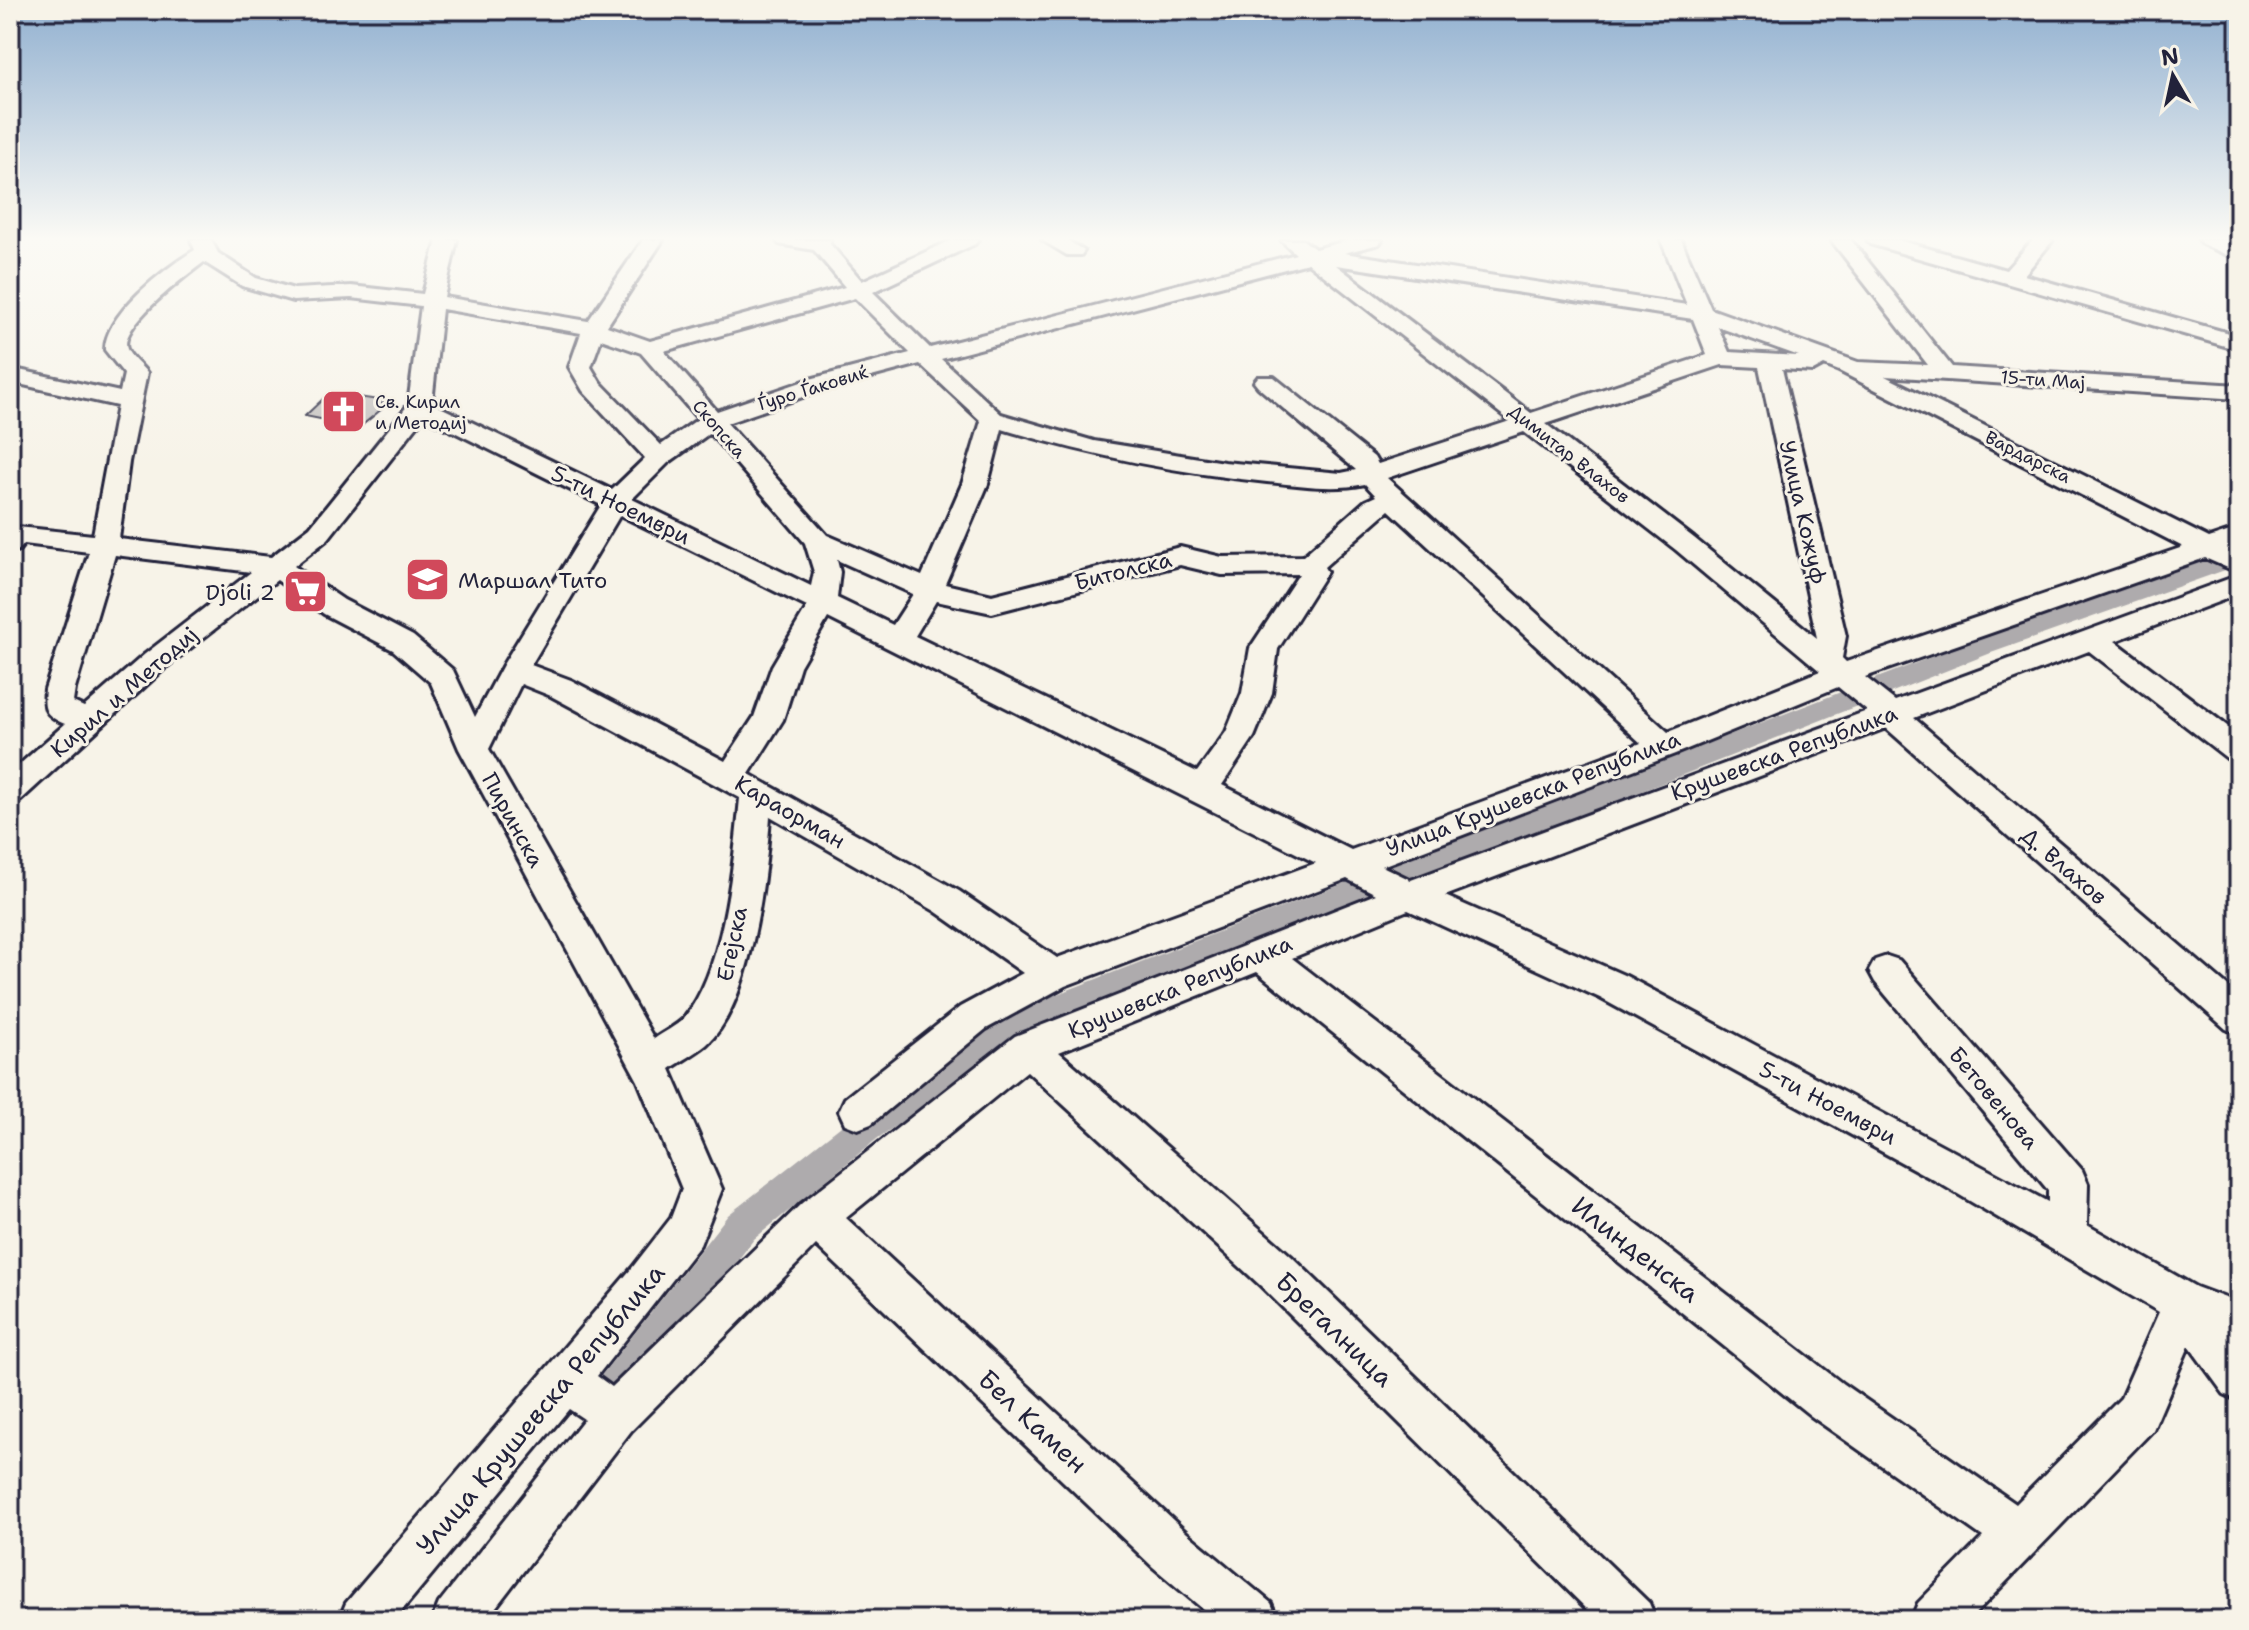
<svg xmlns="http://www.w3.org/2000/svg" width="2249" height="1630" font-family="'Shantell Sans',sans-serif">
<rect width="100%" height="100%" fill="#f7f3e8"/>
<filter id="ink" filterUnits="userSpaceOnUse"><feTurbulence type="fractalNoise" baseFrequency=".0125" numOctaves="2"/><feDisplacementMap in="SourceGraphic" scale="16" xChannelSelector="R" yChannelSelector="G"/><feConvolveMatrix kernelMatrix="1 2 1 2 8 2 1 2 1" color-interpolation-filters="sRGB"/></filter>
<g filter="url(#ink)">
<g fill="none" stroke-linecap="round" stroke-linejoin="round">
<path fill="#aeabad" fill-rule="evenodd" d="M2239,549V565L1991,653L1025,1035L878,1138L754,1239L622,1413L608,1418L594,1413L589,1399L594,1385L728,1215L854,1116L1003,1015L1973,641Z"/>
</g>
<path fill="#c2bfbd" stroke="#22223b" stroke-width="2" d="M326,396L349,399L352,396L385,401L379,407L383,408L360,427L305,416Z"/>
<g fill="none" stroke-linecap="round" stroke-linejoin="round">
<defs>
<g id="minor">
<path d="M191,240H211L218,253L256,278L294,289L351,286L423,294L437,240H457L444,297L588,321L643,240H663L607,326L650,341L845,287L814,250L779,244L776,240H830V244L862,281L952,240H978L975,244L873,292L930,348L1296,254L1281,240H1303L1315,249L1350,240H1382L1379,244L1344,253L1687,305L1661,240H1681L1711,309L1858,362L1928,365L1831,240H1851L1952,367L2239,385V399L1885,376L2209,538L2239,528V546L2231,549L2239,553V573L2205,558L1865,677L1895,701L2239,575V594L2115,641L2239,735V763L2228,759L2089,651L1914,718L2239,996V1034L2226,1029L1886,728L1445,896L1626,976L2048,1202V1190L1875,982L1869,971L1875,960L1887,956L1899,960L2082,1170L2088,1184L2087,1225L2196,1287L2239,1303V1401L2224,1394L2189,1346L2153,1430L1969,1620H1911L1918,1603L1983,1537L1811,1416L1257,972L1059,1052L1291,1256L1649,1603L1656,1620H1598L1261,1286L1027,1071L846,1218L1187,1533L1271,1603L1278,1620H1216L1153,1567L816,1245L631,1431L486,1620H432L439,1603L584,1419L569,1409L394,1620H339L346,1603L632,1268L671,1218L682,1189L638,1081L459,749L431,683L393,650L324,614L277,580L165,668L21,800L10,803V773L65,724C45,715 43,711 45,689L89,552L24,544L19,550L10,553V529L18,527L93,535L117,406L10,382V368L120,392L124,374L105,350C105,314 165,268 195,250ZM204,262L242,286L293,301L351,298L421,306L408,405L310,527L271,557L119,539L129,462L147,373C142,366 130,357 127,349C118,326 187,275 204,262ZM1308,263L1510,421L1378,464L1374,457L1274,377H1258L1254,382L1258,387L1356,470L1341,473L1224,462L1094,441L1001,414L941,359ZM1336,265L1693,319L1707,355L1531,413ZM855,298L910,353L810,379L717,411L664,351ZM442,309L581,333L569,367L583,391L645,458L612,490L432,403ZM1718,327L1799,356L1729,352ZM601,339L641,353L698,419L661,445L600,382L591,367ZM920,364L981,421L962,484L922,576L827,535L727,423L826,389ZM1722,365L1759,367L1817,638L1694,538L1546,424ZM1824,365L1839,371L2183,547L1846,662L1842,658L1846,636L1782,369L1813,371ZM424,417L601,505L504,663L475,717L453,670L413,636L344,600L294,566L328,539ZM1002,429C1090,455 1176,473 1267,482C1301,485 1332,491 1365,484L1376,496L1365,501L1303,556L1222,557L1180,547L992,595L945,584L988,484ZM1524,432L1676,550L1820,671L1668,732L1387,478ZM710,433L805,543L814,572L811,586L632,499L668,463ZM1389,510L1641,743L1351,850L1222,785L1254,737L1272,693L1278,649L1327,572L1324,567ZM620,515L807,607L772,666L754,717L725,761L571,680L531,665ZM115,555L251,572L145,654L84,707L73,702L75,689ZM837,560L913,594L893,625L837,598L840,572ZM1180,565L1222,575L1299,574L1250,648L1242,693L1226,732L1197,772L915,636L936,601L992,613ZM828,618L1316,863L1057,958L959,891L749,774L783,720L800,666ZM521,684L551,696L740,798C734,861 725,969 684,1018C677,1026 663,1032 654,1039L489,749ZM1838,687L1867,711L1411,880L1382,866L1675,754ZM770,816L935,911L1023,973L960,1007L845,1098L839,1111L845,1124L858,1129L871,1124L986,1029L1065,986L1347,879L1376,894L1015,1036L802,1203L612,1387L597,1376L700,1245L722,1189L670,1069C681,1061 695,1054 706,1045C752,1005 766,875 770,816ZM1408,910L1600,998L1934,1180L2159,1312L2121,1398L2016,1504L1843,1384L1292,958Z"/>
<path d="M1042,240H1067L1084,251L1081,255H1067Z"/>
<path d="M1867,240H1898L2006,270L2033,240H2053L2024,275L2239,336V350L1870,244Z"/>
<path d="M2199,240H2225L2239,246V260L2202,244Z"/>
</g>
</defs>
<use href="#minor" stroke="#22223b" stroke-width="6"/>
<use href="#minor" fill="#f7f3e8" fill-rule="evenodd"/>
</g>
</g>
<linearGradient id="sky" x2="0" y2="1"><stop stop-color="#91b0d0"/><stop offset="0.51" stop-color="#fbfaf5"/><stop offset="1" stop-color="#fbfaf5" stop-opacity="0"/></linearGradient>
<rect width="2249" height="468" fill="url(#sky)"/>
<defs>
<symbol id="church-square" viewBox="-11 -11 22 22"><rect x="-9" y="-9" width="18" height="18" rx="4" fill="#d1495b" stroke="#f7f3e8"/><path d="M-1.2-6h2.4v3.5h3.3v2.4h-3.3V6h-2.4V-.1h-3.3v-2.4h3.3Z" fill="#fff"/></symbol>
<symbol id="school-square" viewBox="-11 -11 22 22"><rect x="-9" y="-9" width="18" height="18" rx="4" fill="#d1495b" stroke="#f7f3e8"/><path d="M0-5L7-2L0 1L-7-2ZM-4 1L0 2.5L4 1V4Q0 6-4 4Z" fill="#fff"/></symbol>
<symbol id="supermarket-square" viewBox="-11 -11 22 22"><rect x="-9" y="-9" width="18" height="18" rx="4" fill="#d1495b" stroke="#f7f3e8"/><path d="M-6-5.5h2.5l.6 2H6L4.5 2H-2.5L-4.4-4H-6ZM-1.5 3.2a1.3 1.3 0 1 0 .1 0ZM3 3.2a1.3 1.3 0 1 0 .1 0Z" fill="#fff"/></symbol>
</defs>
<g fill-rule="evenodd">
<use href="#church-square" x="318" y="386" width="51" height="51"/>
<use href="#school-square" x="402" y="554" width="51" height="51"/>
<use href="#supermarket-square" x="280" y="566" width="51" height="51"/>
</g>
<g text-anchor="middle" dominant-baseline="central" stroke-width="6" stroke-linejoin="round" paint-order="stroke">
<g font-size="18" fill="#22223b" stroke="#f7f3e8">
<text transform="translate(2043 380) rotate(4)">15-ти Мај</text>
<text transform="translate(813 388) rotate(-17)">Ѓуро Ѓаковиќ</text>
<text transform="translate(719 429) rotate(49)">Скопска</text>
<text transform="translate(1569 454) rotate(38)">Димитар Влахов</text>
<text transform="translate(2028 457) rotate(27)">Вардарска</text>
</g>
<g font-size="18" fill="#22223b" stroke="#f7f3e8" text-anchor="start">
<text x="375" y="402">Св. Кирил<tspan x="375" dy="21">и Методиј</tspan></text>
</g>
<g font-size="22" fill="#22223b" stroke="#f7f3e8">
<text transform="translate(621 505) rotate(26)">5-ти Ноември</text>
<text transform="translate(1803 512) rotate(77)">Улица Кожуф</text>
<text transform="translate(1123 571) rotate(-14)">Битолска</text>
<text transform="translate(124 692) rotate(-41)">Кирил и Методиј</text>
<text transform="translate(1784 753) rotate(-20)">Крушевска Република</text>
<text transform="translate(1533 794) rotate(-21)">Улица Крушевска Република</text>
<text transform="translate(790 812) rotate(30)">Караорман</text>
<text transform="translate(513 820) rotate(61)">Пиринска</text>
<text transform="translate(2064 866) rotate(41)">Д. Влахов</text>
<text transform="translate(732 944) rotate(-78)">Егејска</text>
<text transform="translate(1180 987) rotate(-22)">Крушевска Република</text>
<text transform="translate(1994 1098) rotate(50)">Бетовенова</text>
<text transform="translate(1828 1103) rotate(28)">5-ти Ноември</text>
</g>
<g font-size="22" fill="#22223b" stroke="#f7f3e8" text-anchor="start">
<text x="458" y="580">Маршал Тито</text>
<text x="275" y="592" text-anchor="end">Djoli 2</text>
</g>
<g font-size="26" fill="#22223b" stroke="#f7f3e8">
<text transform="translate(1636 1249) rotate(38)">Илинденска</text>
<text transform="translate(1335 1329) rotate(44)">Брегалница</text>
<text transform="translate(540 1409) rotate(-50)">Улица Крушевска Република</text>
<text transform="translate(1033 1421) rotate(43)">Бел Камен</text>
</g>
</g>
<rect width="2249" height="1630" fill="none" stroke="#f7f3e8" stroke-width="40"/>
<rect x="20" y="20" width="2209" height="1590" fill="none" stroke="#22223b" stroke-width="3" filter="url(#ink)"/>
<g transform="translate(2173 76) rotate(351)" stroke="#f7f3e8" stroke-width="6" paint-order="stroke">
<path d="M0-6L14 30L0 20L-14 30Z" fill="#22223b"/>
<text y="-12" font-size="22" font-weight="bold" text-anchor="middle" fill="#22223b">N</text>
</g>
</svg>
